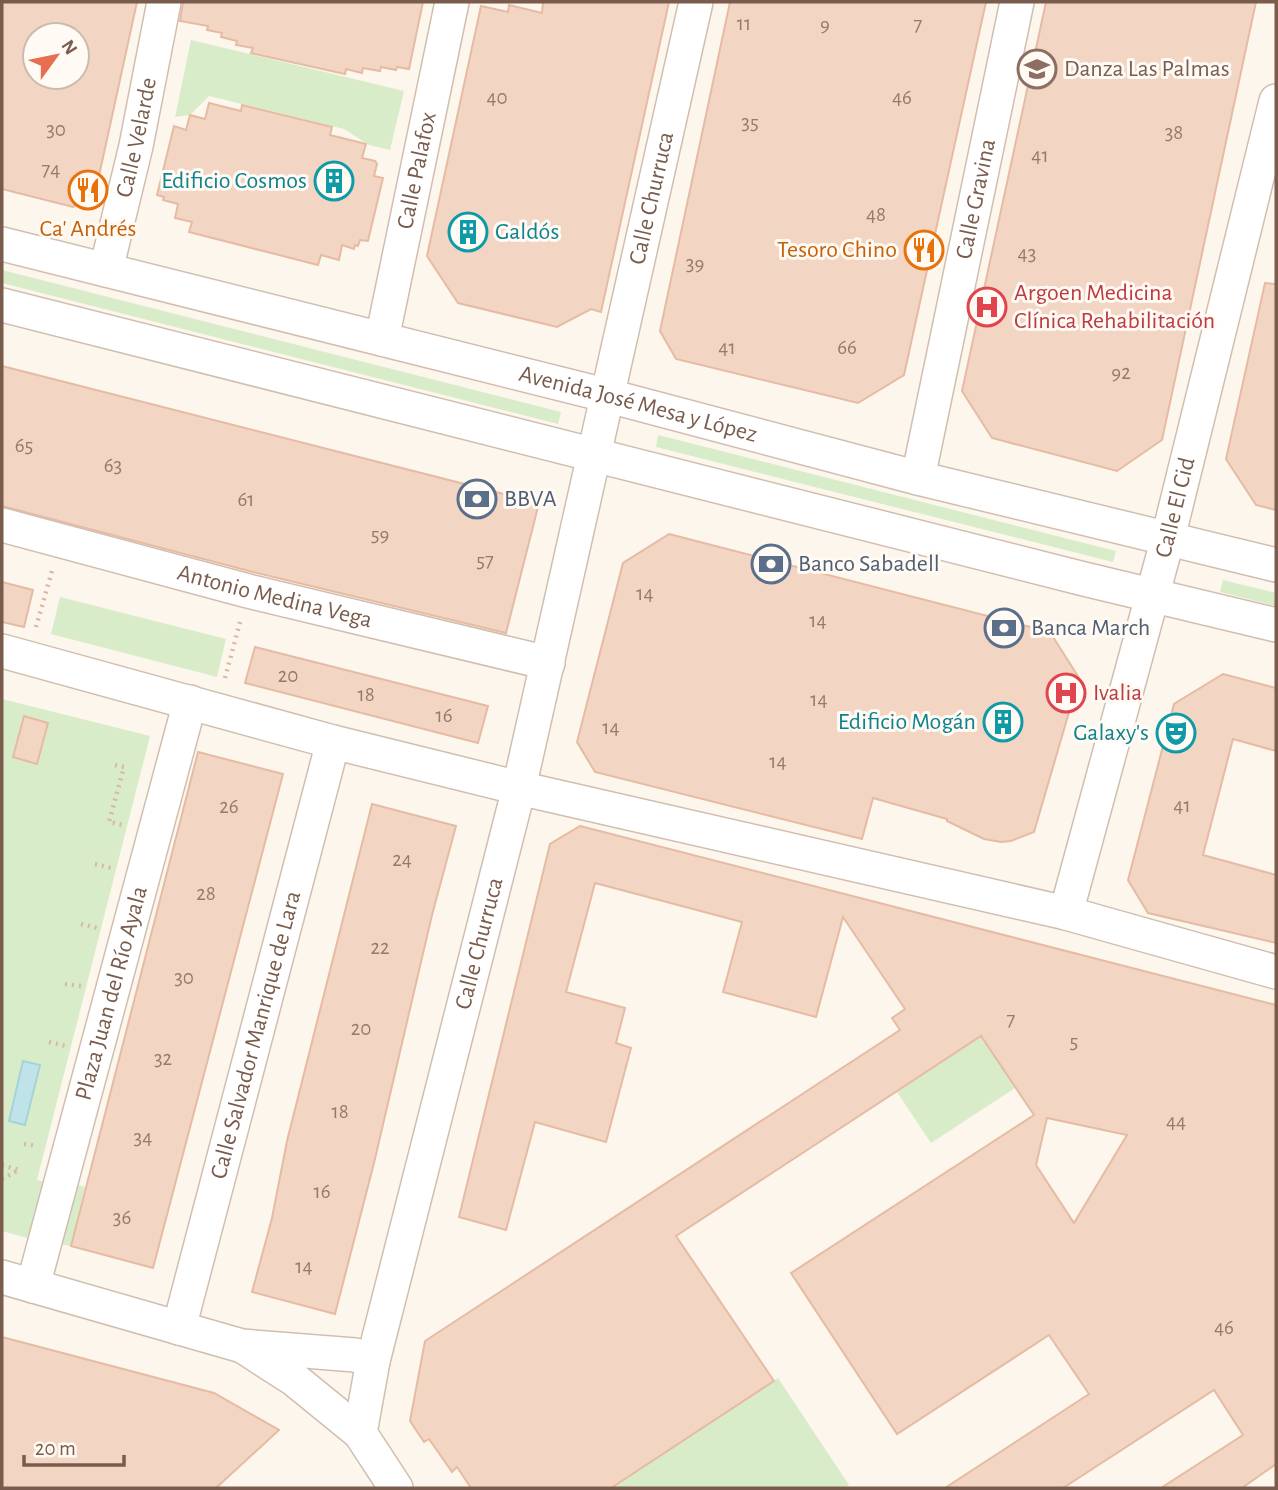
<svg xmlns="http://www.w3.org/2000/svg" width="1278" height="1490" font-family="'Alegreya Sans',sans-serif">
<rect width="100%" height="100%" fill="#fdf6ec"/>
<g fill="#d8ecc9">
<path d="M191,40L404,91L390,150L369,145L344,129L209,96L190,115L175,117Z"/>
<path d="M2,270L561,412L558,424L2,283Z"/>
<path d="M658,435L1116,551L1113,562L656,447Z"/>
<path d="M1223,580L1276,593V606L1220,592Z"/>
<path d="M60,597L226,639L217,677L51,634Z"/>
<path d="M2,699L150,736L37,1180L45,1182L31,1239L2,1231Z"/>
<path d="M981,1036L1015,1088L931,1143L897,1092Z"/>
<path d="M69,1183L85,1187L71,1246L54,1243Z"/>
<path d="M778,1378L849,1485L844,1488H611Z"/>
</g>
<path fill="#bfe3e8" stroke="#a5d3da" stroke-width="2" d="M23,1061L40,1065L25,1125L9,1121Z"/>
<g fill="#f3d5c3" stroke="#e6bba3" stroke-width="2" fill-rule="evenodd">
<path d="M2,2H137L95,194L73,207L2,189ZM35,35H77V77H35Z"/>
<path d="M183,2H423L409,69L397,67L396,70L381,67L380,71L363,68L362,73L346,69L345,74L251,53L253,48L236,45L237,41L221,37L222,33L207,30L208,26L180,21Z"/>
<path d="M543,2H669L601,312L591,309L557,327L458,303L427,256L481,6L508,12L509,5L542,13Z"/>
<path d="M730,2H986L904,375L858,403L676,359L660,331Z"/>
<path d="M1046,2H1256L1162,440L1117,471L992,438L962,391Z"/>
<path d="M209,103L241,111L242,105L332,127L330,135L366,144L362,158L375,161L377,164L374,176L383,178L368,241L360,240L358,246L355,245L354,249L342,245L339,260L321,255L318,265L189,232L192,222L175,218L178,204L163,200L164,197L157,195L174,126L186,130L190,115L205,119Z"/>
<path d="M1265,283L1276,284V510L1256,505L1226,459Z"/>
<path d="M2,366L539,503L506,633L253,572L2,506Z"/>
<path d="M669,534L1050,632L1079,678L1034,832L1011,841L1001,842L984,839L947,821V819L873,798L862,839L595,772L577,742L623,563Z"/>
<path d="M2,582L33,590L24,627L2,622Z"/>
<path d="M255,647L488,706L478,743L245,683Z"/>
<path d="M1223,674L1276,688V751L1233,739L1203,855L1276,875V943L1148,913L1128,880L1174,704Z"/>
<path d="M24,716L48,723L37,764L13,757Z"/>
<path d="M198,752L283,774L153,1268L71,1246Z"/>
<path d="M372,804L456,826L432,915L374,1163L335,1314L252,1292L272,1218L287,1141Z"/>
<path d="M580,826L1276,1005V1464L1242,1488H1161L1243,1435L1214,1390L1063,1488H945L1089,1394L1049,1335L897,1434L791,1273L1034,1115L981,1036L676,1236L774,1381L611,1488H471L457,1467L452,1472L429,1439L424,1442L410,1421L425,1341L900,1030L892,1018L905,1009L843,917L816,1017L723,992L742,922L595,883L566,992L625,1008L616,1043L631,1048L606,1142L535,1122L506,1230L459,1217L550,844ZM1047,1118L1127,1135L1074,1223L1036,1165Z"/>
<path d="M2,1337L214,1393L279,1430L216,1488H2Z"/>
</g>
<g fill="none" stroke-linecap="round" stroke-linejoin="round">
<defs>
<g id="minor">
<path id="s1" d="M2,244L609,396L918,478L1276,565"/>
<path id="s2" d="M106,270L136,146L164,2"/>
<path d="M2,305L1084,579L1276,625"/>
<path id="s3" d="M382,339L452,2"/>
<path id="s4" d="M918,478L1017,2"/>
<path id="s5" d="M2,525L248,591L548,663"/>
<path d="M2,651L333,742L519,788L1066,913L1276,972"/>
<path id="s6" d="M1066,913L1168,538L1276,101"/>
<path d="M2,1277L242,1346L355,1355L373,1361"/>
<path id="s7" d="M33,1286L190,702"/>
<path id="s8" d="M179,1328L333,742"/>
<path d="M247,1349L295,1380L360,1433L396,1488"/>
<path id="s9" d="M360,1433L373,1361L519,788L696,2"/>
</g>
</defs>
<use href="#minor" stroke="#d1beb0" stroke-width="36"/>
<g stroke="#d9b8a5" stroke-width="4.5" stroke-dasharray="2 5" stroke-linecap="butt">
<path d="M36,627L52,571"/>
<path d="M225,678L240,622"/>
<path d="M115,765L124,767L109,822L123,825"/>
<path d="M95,864L111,868"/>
<path d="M81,924L97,928"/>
<path d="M65,984L81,986"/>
<path d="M49,1042L66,1046"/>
<path d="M24,1144L37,1146"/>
<path d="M2,1165L19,1170L2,1179"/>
</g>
<use href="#minor" stroke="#fff" stroke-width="33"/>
</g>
<defs>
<symbol id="school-ring" viewBox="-11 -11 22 22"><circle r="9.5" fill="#fffaf3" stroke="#8d6e63" stroke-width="1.5"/><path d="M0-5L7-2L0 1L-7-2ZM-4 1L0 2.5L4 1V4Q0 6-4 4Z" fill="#8d6e63"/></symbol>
<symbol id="building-ring" viewBox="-11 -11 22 22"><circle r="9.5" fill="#fffaf3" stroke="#0f9aa8" stroke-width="1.5"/><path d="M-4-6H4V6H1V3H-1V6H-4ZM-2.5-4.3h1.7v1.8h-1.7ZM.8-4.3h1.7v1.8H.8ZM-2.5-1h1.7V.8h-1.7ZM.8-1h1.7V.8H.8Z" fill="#0f9aa8"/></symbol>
<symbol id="restaurant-ring" viewBox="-11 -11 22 22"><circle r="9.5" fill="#fffaf3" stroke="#e8710a" stroke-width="1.5"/><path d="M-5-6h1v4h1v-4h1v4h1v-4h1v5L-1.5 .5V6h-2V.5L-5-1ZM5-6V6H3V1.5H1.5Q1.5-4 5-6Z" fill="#e8710a"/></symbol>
<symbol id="hospital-ring" viewBox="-11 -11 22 22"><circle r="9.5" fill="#fffaf3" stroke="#e0444e" stroke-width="1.5"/><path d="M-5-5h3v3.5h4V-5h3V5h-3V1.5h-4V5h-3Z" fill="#e0444e"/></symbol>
<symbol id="bank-ring" viewBox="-11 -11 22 22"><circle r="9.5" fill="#fffaf3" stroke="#5c6f8a" stroke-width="1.5"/><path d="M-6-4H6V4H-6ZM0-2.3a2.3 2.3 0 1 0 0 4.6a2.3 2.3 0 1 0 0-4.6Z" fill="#5c6f8a"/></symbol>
<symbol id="theatre-ring" viewBox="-11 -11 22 22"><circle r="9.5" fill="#fffaf3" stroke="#0f9aa8" stroke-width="1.5"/><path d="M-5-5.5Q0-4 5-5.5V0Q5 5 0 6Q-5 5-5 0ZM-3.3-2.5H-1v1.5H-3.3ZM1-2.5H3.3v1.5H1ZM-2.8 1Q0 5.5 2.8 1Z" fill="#0f9aa8"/></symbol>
</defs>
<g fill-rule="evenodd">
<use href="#school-ring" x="1015" y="47" width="44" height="44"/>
<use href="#building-ring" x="312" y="159" width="44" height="44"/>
<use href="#restaurant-ring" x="66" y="168" width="44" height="44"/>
<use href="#building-ring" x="446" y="210" width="44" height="44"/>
<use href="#restaurant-ring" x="902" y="228" width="44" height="44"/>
<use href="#hospital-ring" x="965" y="285" width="44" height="44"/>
<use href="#bank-ring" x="455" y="477" width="44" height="44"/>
<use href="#bank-ring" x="749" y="542" width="44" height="44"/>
<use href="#bank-ring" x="982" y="606" width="44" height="44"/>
<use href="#hospital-ring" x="1044" y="671" width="44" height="44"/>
<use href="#building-ring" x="981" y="700" width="44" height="44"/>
<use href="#theatre-ring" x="1154" y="711" width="44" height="44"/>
</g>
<g text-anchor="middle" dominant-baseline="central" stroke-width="6" stroke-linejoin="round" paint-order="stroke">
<g font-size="21" fill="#987a6a">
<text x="744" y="23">11</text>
<text x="825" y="24">9</text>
<text x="918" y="24">7</text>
<text x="497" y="97">40</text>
<text x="902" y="97">46</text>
<text x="750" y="122">35</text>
<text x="56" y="129">30</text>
<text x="1174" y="132">38</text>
<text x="1040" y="155">41</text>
<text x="51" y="169">74</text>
<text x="876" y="214">48</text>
<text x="1027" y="253">43</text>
<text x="695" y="263">39</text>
<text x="727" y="347">41</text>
<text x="847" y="347">66</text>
<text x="1121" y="372">92</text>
<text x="24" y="445">65</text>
<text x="113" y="465">63</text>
<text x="246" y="499">61</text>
<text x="380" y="534">59</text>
<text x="485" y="560">57</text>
<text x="645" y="593">14</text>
<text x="818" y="620">14</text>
<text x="288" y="675">20</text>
<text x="366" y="694">18</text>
<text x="819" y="699">14</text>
<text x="444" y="715">16</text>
<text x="611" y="727">14</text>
<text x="778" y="761">14</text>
<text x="1182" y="805">41</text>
<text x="229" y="806">26</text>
<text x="402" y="859">24</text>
<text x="206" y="893">28</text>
<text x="380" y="947">22</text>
<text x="184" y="977">30</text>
<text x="1011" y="1019">7</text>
<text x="361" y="1028">20</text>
<text x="1074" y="1041">5</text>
<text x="163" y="1058">32</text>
<text x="340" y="1111">18</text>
<text x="1176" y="1121">44</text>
<text x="143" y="1137">34</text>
<text x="322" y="1191">16</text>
<text x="122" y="1217">36</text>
<text x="304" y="1266">14</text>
<text x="1224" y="1327">46</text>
</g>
<g font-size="24" fill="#785e54" stroke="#fffaf3" text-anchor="start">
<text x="1064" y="69">Danza Las Palmas</text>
</g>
<g font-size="24" fill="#7a5c4d" stroke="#fffaf3">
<text stroke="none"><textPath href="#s2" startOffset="136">Calle Velarde</textPath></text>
<text stroke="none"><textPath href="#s3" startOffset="172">Calle Palafox</textPath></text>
<text stroke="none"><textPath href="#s9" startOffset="1269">Calle Churruca</textPath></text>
<text stroke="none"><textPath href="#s4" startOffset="285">Calle Gravina</textPath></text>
<text stroke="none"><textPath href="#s1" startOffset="656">Avenida José Mesa y López</textPath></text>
<text stroke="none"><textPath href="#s6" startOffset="420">Calle El Cid</textPath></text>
<text stroke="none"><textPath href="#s5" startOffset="282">Antonio Medina Vega</textPath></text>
<text stroke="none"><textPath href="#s9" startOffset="504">Calle Churruca</textPath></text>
<text stroke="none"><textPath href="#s7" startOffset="303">Plaza Juan del Río Ayala</textPath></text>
<text stroke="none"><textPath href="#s8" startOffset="303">Calle Salvador Manrique de Lara</textPath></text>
</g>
<g font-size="24" fill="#0d838f" stroke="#fffaf3" text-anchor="end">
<text x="307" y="181">Edificio Cosmos</text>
<text x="495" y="232" text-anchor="start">Galdós</text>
<text x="976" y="722">Edificio Mogán</text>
<text x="1149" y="733">Galaxy's</text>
</g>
<g font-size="24" fill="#c56008" stroke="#fffaf3">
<text x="88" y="229">Ca' Andrés</text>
<text x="897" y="250" text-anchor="end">Tesoro Chino</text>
</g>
<g font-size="24" fill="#be3a42" stroke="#fffaf3" text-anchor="start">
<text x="1014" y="293">Argoen Medicina<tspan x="1014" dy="28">Clínica Rehabilitación</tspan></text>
<text x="1093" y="693">Ivalia</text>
</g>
<g font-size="24" fill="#4e5e75" stroke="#fffaf3" text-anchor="start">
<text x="504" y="499">BBVA</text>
<text x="798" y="564">Banco Sabadell</text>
<text x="1031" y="628">Banca March</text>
</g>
</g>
<rect width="1278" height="1490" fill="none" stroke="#7a5c4d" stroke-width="7"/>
<g transform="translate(56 56) rotate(57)"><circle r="33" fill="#fffaf3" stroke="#cabbb1" stroke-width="2"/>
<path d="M0-5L12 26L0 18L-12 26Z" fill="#e76f51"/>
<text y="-10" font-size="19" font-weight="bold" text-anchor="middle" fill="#7a5c4d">N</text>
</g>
<path d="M24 1455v10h100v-10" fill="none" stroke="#7a5c4d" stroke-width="3.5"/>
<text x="35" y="1455" font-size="21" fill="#7a5c4d" stroke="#fffaf3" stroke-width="5" paint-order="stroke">20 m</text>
</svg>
